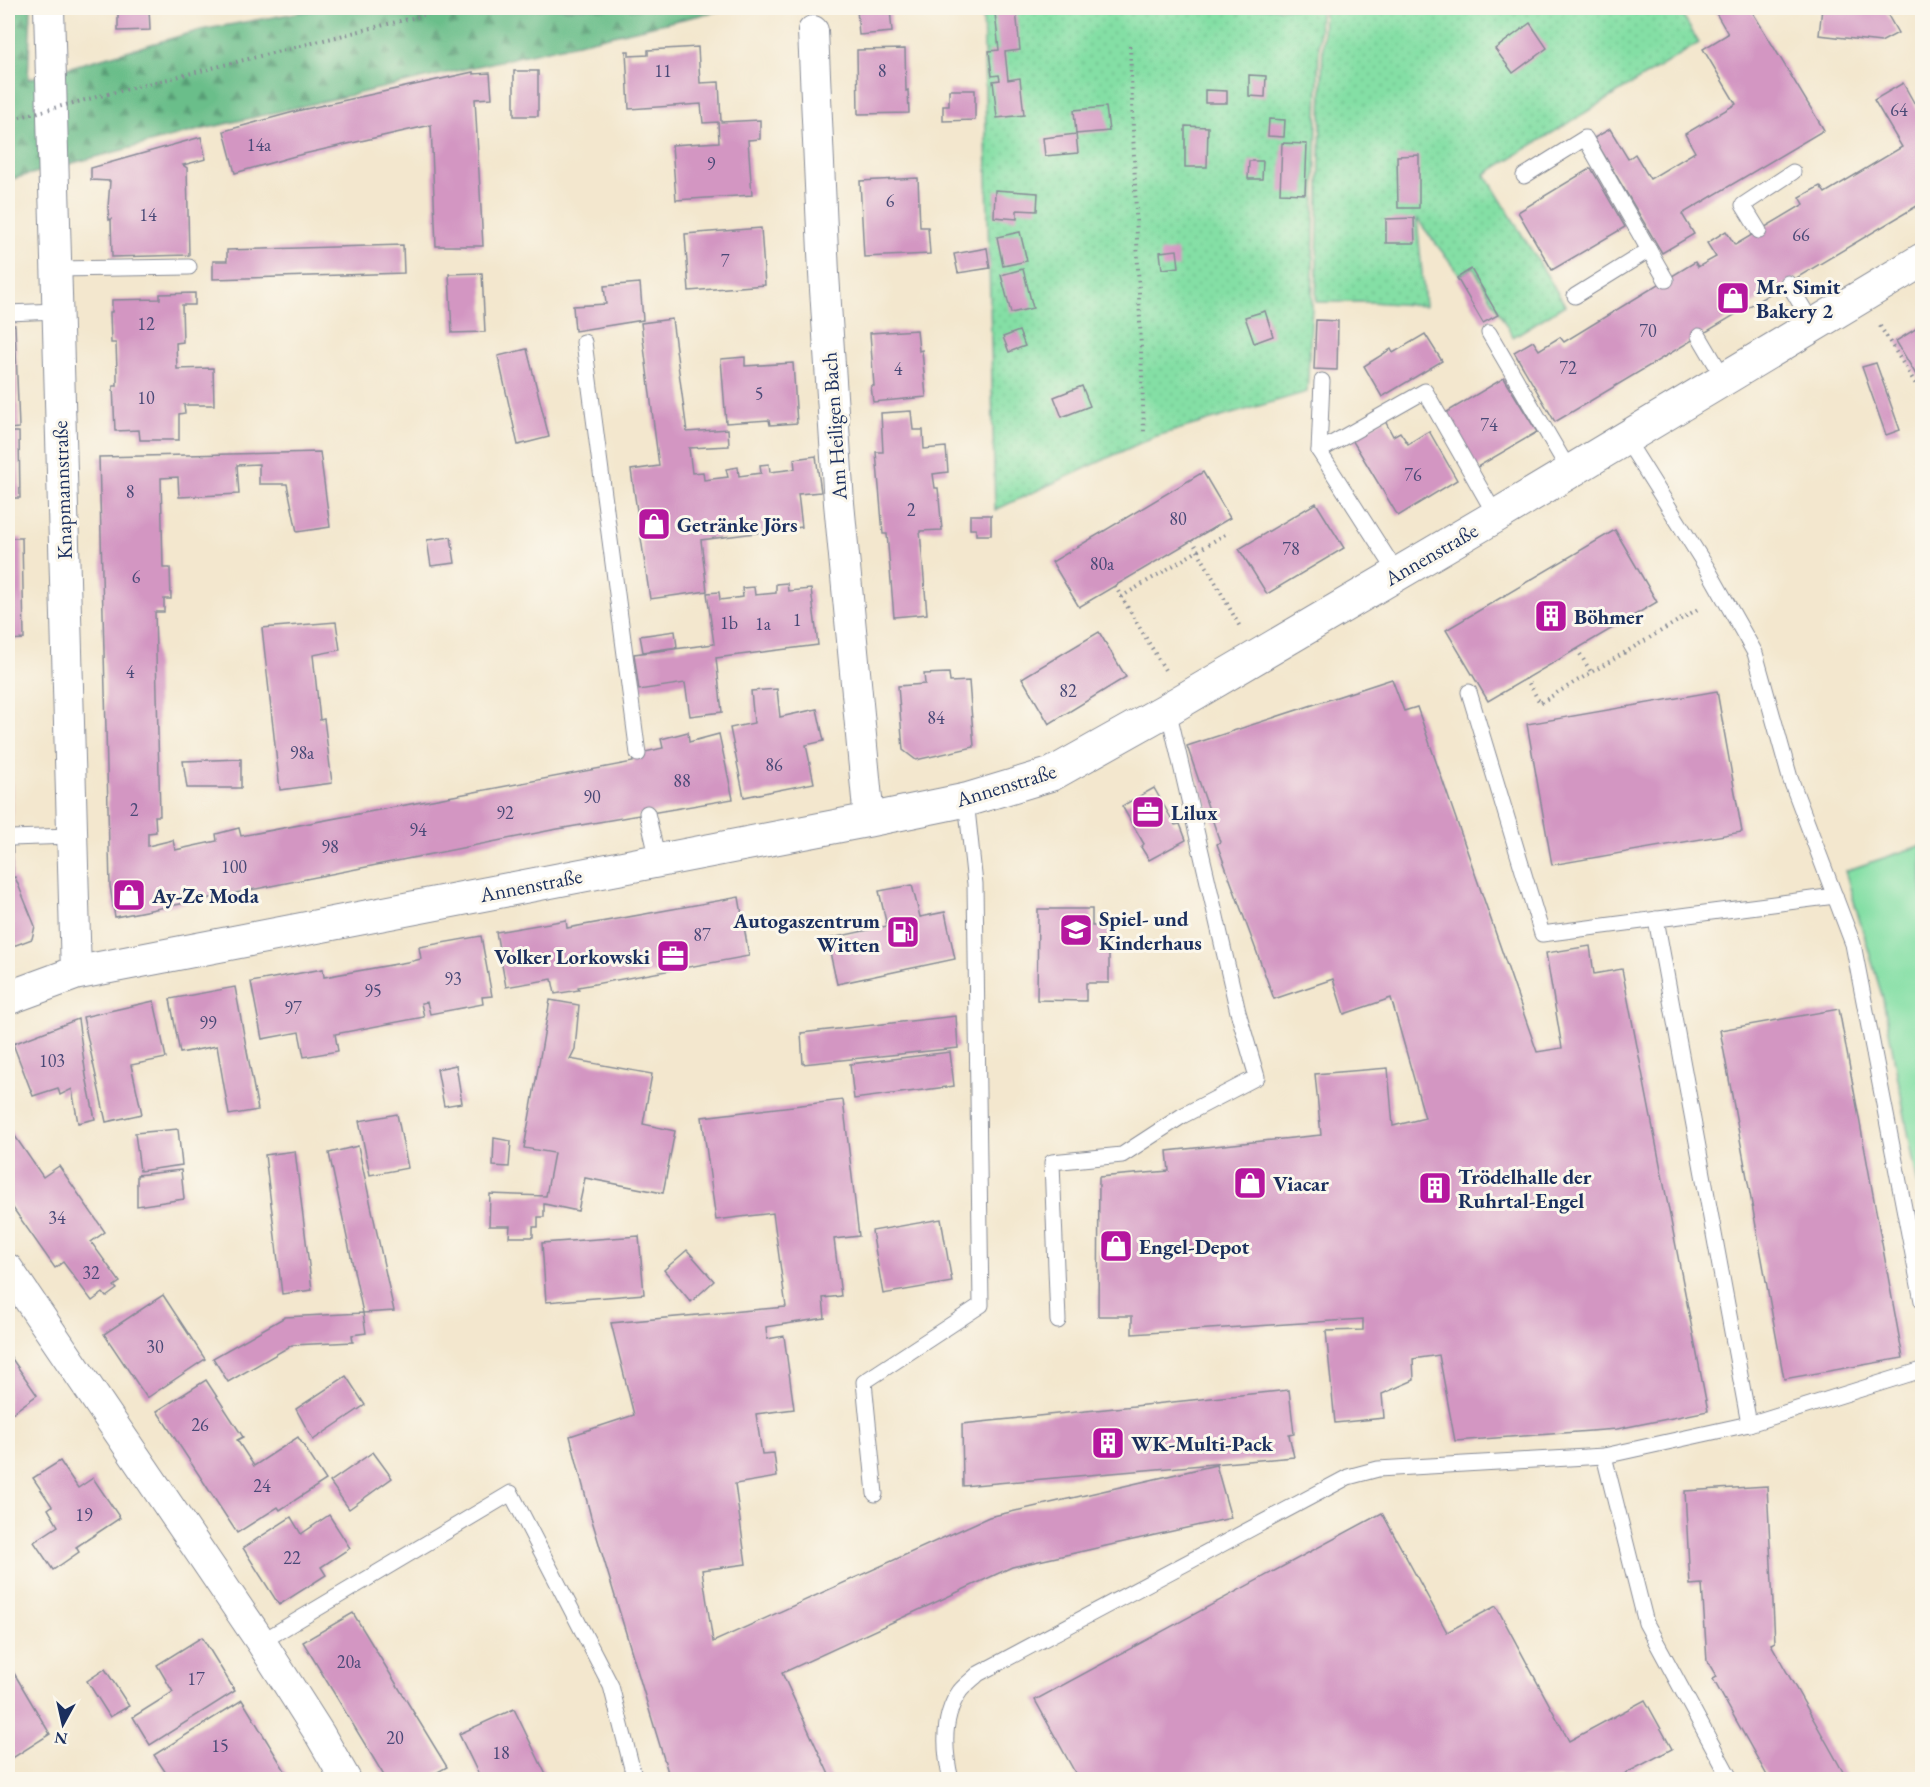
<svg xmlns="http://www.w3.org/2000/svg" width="1930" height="1787" font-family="'EB Garamond',serif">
<defs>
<pattern id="forest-firs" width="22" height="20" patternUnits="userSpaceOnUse" patternTransform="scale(1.5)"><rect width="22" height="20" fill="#6bbe8a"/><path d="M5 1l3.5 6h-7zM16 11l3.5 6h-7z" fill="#579b74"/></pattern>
<pattern id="garden-dots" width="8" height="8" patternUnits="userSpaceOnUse" patternTransform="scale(1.5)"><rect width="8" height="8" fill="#84dfa5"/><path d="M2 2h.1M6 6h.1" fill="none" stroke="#71c090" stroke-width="1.8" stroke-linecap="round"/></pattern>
</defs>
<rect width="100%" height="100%" fill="#fbf7ec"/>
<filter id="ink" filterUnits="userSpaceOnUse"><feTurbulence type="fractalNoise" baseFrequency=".0167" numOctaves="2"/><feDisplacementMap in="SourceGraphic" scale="12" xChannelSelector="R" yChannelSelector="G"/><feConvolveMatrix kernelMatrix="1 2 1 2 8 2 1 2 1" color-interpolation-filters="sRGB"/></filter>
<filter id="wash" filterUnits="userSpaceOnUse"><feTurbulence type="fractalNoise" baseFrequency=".008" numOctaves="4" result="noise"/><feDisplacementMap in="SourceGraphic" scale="24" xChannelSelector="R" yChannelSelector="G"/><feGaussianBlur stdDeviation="1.35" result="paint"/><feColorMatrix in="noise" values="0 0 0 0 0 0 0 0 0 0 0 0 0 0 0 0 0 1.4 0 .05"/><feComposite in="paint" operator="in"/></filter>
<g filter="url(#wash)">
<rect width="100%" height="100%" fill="#f3e7ce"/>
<path fill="#84dfa5" stroke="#508782" stroke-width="1.5" d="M1922,845V1207L1883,999L1845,871Z"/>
<path fill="url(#forest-firs)" stroke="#437674" stroke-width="1.5" d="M12,8H31L28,79L201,30L323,8H731L199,130L8,180V9Z"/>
<g fill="url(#garden-dots)" stroke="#508782" stroke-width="1.5">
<path d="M983,8H1320L1312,306L1307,392L1153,437L995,510Z"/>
<path d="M1324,8H1678L1699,43L1485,174L1565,305L1513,337L1473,267L1460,275L1417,219L1425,306L1371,302H1316Z"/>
</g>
<g id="blocks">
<g fill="#d396c2">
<path d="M118,8H149L150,30L118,31Z"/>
<path d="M857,8H890L892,32L859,35Z"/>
<path d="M1713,8H1750L1824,130L1682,214L1694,234L1662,253L1594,138L1610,129L1628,159L1635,154L1650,179L1695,152L1685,134L1736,104L1703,49L1728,34Z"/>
<path d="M1822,8H1852L1886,12L1898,33L1881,42L1819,35Z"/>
<path d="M1016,10L1020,50L1005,52L1008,80L1020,78L1024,115L997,118L993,81L1000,80L999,75L992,76L989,51L999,50L995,13Z"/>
<path d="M1530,23L1547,48L1513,73L1495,49Z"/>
<path d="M698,47L700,83L719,82L721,122L760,120V139L748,140L752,195L676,200L672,145L719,142L718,122L703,123L701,104L629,109L626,51H629V56L648,55V50Z"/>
<path d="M905,49L906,91L908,90L909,113L858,114L857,50Z"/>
<rect x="514" y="71" width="24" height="45"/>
<path d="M473,72V74L490,73L492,98L475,99L483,246H436L431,125L295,156L235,173L224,131L301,110Z"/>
<path d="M1249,75L1266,76L1265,97L1249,96Z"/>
<path d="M1903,83L1922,117V203L1555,422L1514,352L1533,341L1539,350L1560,337L1564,342L1695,262L1698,267L1716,257L1707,243L1726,231L1735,245L1804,204L1800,197L1820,186L1825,193L1902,147L1874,100Z"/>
<path d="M949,90H975V120L943,121V106H949Z"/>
<path d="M1205,90L1227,91V103H1205Z"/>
<path d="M1106,107L1109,131L1076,134L1074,110Z"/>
<path d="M1269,119L1285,120L1284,137L1268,136Z"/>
<path d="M1185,126L1208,127L1207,167H1185Z"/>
<path d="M1076,134L1078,153L1045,156L1043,138Z"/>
<path d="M201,137L206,159L183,165L187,168L189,255L112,257L111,219L109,220L108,208L110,181L91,180V168Z"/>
<path d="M1282,143L1307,144L1305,194L1280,193Z"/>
<path d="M1419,155V208H1398L1397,156Z"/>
<path d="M1249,161H1263L1262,179H1248Z"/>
<path d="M1591,168L1625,227L1552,270L1518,212Z"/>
<path d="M918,178L920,227H928L930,254L864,257L860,181Z"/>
<path d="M995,190L1038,193L1037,211L1017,210V219L994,217Z"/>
<path d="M8,218H12L14,276H8Z"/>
<path d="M1414,218L1415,243H1386V219Z"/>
<path d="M761,228L765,285L689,291L685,234Z"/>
<path d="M1020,232L1027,261L1003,266L997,237Z"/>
<path d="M403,245L404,273L213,279V261H227V250Z"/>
<path d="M987,248L990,268L958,273L954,254Z"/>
<path d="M1177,250L1179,267L1162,269L1160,252Z"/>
<path d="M1023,269L1033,308L1011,313L1001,275Z"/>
<path d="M1471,269L1498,315L1483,323L1457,278Z"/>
<path d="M482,273L485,332L452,333L449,274Z"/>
<path d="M640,283L643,320L575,331L573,306L606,304L604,286Z"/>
<path d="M195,293V305H182L183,342L176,343L177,369L213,368L214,405H184L185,413L179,414V440H140L139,430L115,431L113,386H117V371L116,343H111L110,312H112V300L160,299V294Z"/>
<path d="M1265,311L1273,336L1254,343L1245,317Z"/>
<path d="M672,319L687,432L728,429L729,446L689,448L692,473L703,472L704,480L728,477L726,469L738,467L739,476L761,473L760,465L769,464L770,472L795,469L794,459L816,456L821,492L798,494L802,527L701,540L707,591L650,599L631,470L659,466L641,323Z"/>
<path d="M1316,320L1338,321L1337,370L1314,369Z"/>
<path d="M8,325H15L19,428L8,429Z"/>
<path d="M1922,325V385L1896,341Z"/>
<path d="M917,330L919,351L922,350L926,397L873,402L871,386H874L870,333Z"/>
<path d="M1019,331L1025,346L1009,352L1003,337Z"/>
<path d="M1425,334L1442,361L1382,397L1364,366L1391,349L1393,353Z"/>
<path d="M527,349L549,437L518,445L498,356Z"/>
<path d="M745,357V366L793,363L797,423L770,425L769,420L726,423L721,359Z"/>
<path d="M1876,363L1900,430L1886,435L1862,367Z"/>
<path d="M1504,378L1537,432L1474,469L1442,415Z"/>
<path d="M1082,386L1090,406L1062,417L1054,397Z"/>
<path d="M911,411L913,430H923L924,449L946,447L948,472L933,474L935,488H938L942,530L920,531L927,614L894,617L887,534H883L876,452H883L881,413Z"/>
<path d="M1384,419L1393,436L1400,432L1408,444L1429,431L1457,480L1398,516L1351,438Z"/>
<path d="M8,432H19L20,498H8Z"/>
<path d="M320,452L330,527L297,532L287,484H259V464L237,465L239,494L179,497L178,477L161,478L163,568H170L171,599H164V612H155L160,816H155L156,832L148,833V846L173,840L175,850L217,841L216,834L239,828L241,836L633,762L632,755L663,748L661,739L688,732L689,742L719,734L733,799L552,830L115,917L110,886L99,457Z"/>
<path d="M1203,472L1230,518L1079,607L1052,562Z"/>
<path d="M1316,503L1344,548L1267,594L1239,549Z"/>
<path d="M970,515H991V535H976V529H970Z"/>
<path d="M1615,530L1657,602L1488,701L1446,630Z"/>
<path d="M451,537L455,563L431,566L427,540Z"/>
<path d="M8,538H22L24,639L8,640Z"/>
<path d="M787,583L788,591L811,589L818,645L716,658L722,712L690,716L685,683L639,690L634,654L714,644L707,593L719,592L720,600L743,597L742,588L754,587L755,595L776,593V584Z"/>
<path d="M336,622L340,650L313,655L320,720L324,719L332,783L280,790L262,628Z"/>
<path d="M675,631L677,647L643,652L640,636Z"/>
<path d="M1099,632L1126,677L1049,724L1022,678Z"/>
<path d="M949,673L950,682L969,681L974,747L916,760L903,750L898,686L925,684L924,674Z"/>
<path d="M1392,679L1404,711L1417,707L1537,1052L1562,1048L1546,953L1590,946L1594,974L1622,969L1708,1411L1617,1429L1455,1441L1439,1355L1413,1359L1414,1380L1382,1394L1384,1418L1335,1423L1326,1331L1363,1330V1319L1132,1334V1316H1098L1099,1177L1169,1171L1167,1151L1321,1135L1315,1074L1388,1068L1393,1126L1425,1118L1391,998L1344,1014L1333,979L1274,999L1217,844L1220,842L1187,746Z"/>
<path d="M777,689L780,717L817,709L824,741L806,745L814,783L744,797L730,728L754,723L751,691Z"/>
<path d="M1717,691L1742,832L1552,865L1527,724Z"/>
<path d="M8,700H9L11,731L13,878L15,877L35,926L32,939L8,948Z"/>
<path d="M241,759V788H187L183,761Z"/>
<path d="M1154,788L1175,825L1180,824L1186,840L1149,860L1141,847L1144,844L1122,806Z"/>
<path d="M912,885L920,917L945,912L955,959L837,984L827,939L887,926L879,891Z"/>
<path d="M739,897L749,956L578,987L579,990L555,994L552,979L506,987L496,932L566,920L567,928Z"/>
<path d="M1038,909H1092V926H1109V983H1086V1001L1037,1000Z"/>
<path d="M481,936L492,996L482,997L483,1004L430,1014L427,1002L421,1003L424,1017L335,1034L338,1051L304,1057L299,1032L262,1039L251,982L323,969L324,977L413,961L421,959L419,947Z"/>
<path d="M235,987L258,1110L229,1115L217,1046L180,1053L170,999Z"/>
<path d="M550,1000L579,1005L575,1049L570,1059L652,1074L643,1124L675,1131L663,1193L585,1178L578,1211L544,1204V1217H538V1227H533V1237H509L510,1226H489L490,1194L546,1196L554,1153L524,1148Z"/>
<path d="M154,1001L166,1058L131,1065L142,1114L106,1122L83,1017Z"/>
<path d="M1839,1009L1903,1358L1784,1379L1720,1030Z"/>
<path d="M956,1016L958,1048L803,1064L801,1033Z"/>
<path d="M78,1019L86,1076L95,1119L78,1123L72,1089L60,1095L58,1088L33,1096L13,1044Z"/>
<path d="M950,1052L954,1086L854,1099L850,1064Z"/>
<path d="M456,1065L462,1103L444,1106L437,1069Z"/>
<path d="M843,1100L859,1236L834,1239L841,1296L823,1298L825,1318L766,1327L767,1339L784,1336L794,1409L756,1414L762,1454L774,1453L777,1477L735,1484L746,1564L702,1570L713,1642L989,1517L1216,1465L1231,1518L1012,1567L782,1673L831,1779H670L591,1517L570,1436L634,1415L611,1323L786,1307L773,1213L716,1220L702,1117Z"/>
<path d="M397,1114L408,1168L370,1175L359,1121Z"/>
<path d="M8,1126L43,1177L59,1166L105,1232L91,1242L120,1282L114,1286L117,1289L106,1297L103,1293L92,1301L63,1262L55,1268L8,1201Z"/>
<path d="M178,1129L182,1165L140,1171L135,1133Z"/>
<path d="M494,1138L511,1141L509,1167L493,1166Z"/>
<path d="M358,1146L394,1311L363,1313L329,1153Z"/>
<path d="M295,1151L312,1290L282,1294L265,1155Z"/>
<path d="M181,1170L184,1199L137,1206V1175Z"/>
<path d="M941,1219L952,1282L883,1294L872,1231Z"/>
<path d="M639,1236L644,1294L546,1302L542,1243Z"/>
<path d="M687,1250L714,1281L691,1302L664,1270Z"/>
<path d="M163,1295L205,1359L147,1398L104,1334Z"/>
<path d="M363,1313L366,1333L352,1335L353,1342L292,1345L228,1382L213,1358L285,1317Z"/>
<path d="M8,1353L37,1395L8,1416Z"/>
<path d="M346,1376L365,1405L313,1440L296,1409Z"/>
<path d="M206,1380L243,1437L237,1440L254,1466L298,1437L326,1480L280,1510L278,1507L237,1533L157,1411Z"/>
<path d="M1289,1390L1294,1434L1289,1435L1294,1457L963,1486L962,1424Z"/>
<path d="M373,1452L392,1478L349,1509L330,1482Z"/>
<path d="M60,1461L78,1488L93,1478L120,1518L76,1547L79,1552L53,1570L34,1542L58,1526L48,1509L52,1506L33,1478Z"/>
<path d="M1767,1486L1775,1642L1771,1644L1847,1779H1769L1713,1679L1717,1677L1707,1661L1702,1584L1690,1585L1685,1491Z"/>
<path d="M1382,1513L1447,1632L1496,1606L1569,1741L1645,1700L1672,1749L1615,1779H1075L1078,1778L1035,1700Z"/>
<path d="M329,1515L350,1548L321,1567L326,1575L279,1605L243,1548L291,1517L301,1534Z"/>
<path d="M353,1613L447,1767L425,1779H386L303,1642Z"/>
<path d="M202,1637L235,1691L150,1745L133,1717L173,1692L157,1665Z"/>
<path d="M8,1663L50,1734L8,1761Z"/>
<path d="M105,1669L129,1706L110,1717L87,1681Z"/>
<path d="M242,1700L290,1779H170L154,1755Z"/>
<path d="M514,1709L548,1779H481L459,1734Z"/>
</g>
</g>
</g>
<g filter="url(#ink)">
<use href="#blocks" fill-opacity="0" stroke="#878b96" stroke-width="1.5"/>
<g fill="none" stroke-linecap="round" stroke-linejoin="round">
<defs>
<g id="service">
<path d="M1524,176L1585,138L1666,280"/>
<path d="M1759,231L1743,205L1793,172"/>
<path d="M56,269L189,267"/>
<path d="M1788,283L1814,326"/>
<path d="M1575,296L1649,250"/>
<path d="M8,313L57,311"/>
<path d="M1489,333L1570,472"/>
<path d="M1699,336L1725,380"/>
<path d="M584,342L638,754"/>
<path d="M1322,381L1319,451L1397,573"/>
<path d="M1626,439L1707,568L1755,653L1790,778L1853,944L1922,1301"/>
<path d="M1319,451L1425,391L1496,516"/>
<path d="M1469,692L1542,934L1835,896"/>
<path d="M647,813L658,860"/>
<path d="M11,838L71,836"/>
<path d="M1656,919L1749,1424"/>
<path d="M1058,1321L1052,1162L1122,1155L1182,1116L1257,1077L1238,1012L1168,709"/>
<path d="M875,1494L864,1382L981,1305L975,884L966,800"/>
<path d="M261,1642L511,1493L611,1686L635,1780"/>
<path d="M951,1780C944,1751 942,1716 960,1691C965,1685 972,1680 978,1674L1348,1477L1378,1469L1604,1456"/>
<path d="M1731,1780L1646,1623L1604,1456L1749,1424L1922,1370"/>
</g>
<g id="minor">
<path d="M49,8L76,973"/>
<path d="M813,31L824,274L839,503L869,820"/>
<path d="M8,1269L261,1642L319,1733L346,1780"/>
</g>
<path id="tertiary" d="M8,998L76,973L869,820L966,800L1052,774L1168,709L1496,516L1922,260"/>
</defs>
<use href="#service" stroke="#878b96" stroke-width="17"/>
<use href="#minor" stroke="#878b96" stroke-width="32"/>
<use href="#tertiary" stroke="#878b96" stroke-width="35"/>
<g stroke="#878b96" stroke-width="4" stroke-dasharray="1.5 4.5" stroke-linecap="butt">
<path d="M1130,46L1144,432"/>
<path d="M108,94L452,8"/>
<path d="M1880,326L1922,394"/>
<path d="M1192,540L1240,627"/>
<path d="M1115,586L1165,670"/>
<path d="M1121,597L1229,532"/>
<path d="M1577,649L1591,672"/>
<path d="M1526,678L1540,703L1698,609"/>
</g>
<use href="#service" stroke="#fff" stroke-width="15"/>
<use href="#minor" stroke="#fff" stroke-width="30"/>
<use href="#tertiary" stroke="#fff" stroke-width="33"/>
<path stroke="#878b96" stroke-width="4" stroke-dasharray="1.5 4.5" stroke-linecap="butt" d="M8,120L108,94"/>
</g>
</g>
<defs>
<symbol id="shop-square" viewBox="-11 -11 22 22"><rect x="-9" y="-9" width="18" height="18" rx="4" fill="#b5179e" stroke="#fbf7ec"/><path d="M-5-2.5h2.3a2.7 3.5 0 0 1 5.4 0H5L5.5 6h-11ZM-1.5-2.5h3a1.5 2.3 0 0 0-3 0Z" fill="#fff"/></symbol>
<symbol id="building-square" viewBox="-11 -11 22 22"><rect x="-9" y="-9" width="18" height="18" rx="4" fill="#b5179e" stroke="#fbf7ec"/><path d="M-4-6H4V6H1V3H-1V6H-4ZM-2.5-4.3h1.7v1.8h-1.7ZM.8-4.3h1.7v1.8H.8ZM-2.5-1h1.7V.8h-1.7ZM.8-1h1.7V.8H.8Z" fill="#fff"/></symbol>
<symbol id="office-square" viewBox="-11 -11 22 22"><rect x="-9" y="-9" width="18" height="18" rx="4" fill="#b5179e" stroke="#fbf7ec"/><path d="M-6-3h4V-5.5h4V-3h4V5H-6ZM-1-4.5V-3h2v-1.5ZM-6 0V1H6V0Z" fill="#fff"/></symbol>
<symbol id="school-square" viewBox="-11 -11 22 22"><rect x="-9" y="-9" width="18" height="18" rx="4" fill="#b5179e" stroke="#fbf7ec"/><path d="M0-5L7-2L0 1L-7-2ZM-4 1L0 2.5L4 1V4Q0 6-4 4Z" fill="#fff"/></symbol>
<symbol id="fuel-square" viewBox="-11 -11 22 22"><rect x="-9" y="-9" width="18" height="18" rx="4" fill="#b5179e" stroke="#fbf7ec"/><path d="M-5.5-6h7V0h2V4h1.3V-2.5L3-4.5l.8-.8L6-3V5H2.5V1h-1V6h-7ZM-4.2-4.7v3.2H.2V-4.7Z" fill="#fff"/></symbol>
</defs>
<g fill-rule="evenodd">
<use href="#shop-square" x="1714" y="279" width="38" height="38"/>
<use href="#shop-square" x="635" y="505" width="38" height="38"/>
<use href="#building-square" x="1532" y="597" width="38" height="38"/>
<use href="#office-square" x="1129" y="793" width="38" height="38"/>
<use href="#shop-square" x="110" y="876" width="38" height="38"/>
<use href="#school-square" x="1057" y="911" width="38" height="38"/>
<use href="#fuel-square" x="884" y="913" width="38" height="38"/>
<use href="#office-square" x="654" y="937" width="38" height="38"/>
<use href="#shop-square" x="1231" y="1164" width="38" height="38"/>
<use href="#building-square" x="1416" y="1169" width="38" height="38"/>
<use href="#shop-square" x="1097" y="1227" width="38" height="38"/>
<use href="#building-square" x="1089" y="1424" width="38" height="38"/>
</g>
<g text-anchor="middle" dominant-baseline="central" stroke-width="6" stroke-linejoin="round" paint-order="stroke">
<g font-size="18" fill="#494977">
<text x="663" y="70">11</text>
<text x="882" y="70">8</text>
<text x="1899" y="109">64</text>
<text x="259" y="144">14a</text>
<text x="711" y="163">9</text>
<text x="890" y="200">6</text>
<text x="148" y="214">14</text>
<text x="1801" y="234">66</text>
<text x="725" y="260">7</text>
<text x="146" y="323">12</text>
<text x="1648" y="330">70</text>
<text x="1568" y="367">72</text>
<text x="898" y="368">4</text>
<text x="759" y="393">5</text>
<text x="146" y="397">10</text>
<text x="1489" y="424">74</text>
<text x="1413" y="474">76</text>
<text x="130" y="491">8</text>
<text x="911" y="509">2</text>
<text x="1178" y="518">80</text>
<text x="1291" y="548">78</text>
<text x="1102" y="563">80a</text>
<text x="136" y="576">6</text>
<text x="797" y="619">1</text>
<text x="729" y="622">1b</text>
<text x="763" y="623">1a</text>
<text x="130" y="671">4</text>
<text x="1068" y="690">82</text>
<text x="936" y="717">84</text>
<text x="302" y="752">98a</text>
<text x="774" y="764">86</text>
<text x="682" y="780">88</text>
<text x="592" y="796">90</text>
<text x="134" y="809">2</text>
<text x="505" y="812">92</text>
<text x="418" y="829">94</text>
<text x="330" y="846">98</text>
<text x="234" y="866">100</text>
<text x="702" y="934">87</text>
<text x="453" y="978">93</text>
<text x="373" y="990">95</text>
<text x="293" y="1007">97</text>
<text x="208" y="1022">99</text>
<text x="52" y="1060">103</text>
<text x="57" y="1217">34</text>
<text x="91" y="1272">32</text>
<text x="155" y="1346">30</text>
<text x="200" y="1424">26</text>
<text x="262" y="1485">24</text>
<text x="84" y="1514">19</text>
<text x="292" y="1557">22</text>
<text x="349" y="1661">20a</text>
<text x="196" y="1678">17</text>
<text x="395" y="1737">20</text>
<text x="220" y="1745">15</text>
<text x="501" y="1752">18</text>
</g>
<g font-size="21" font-weight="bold" fill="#1b2f5e" stroke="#fbf7ec" text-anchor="start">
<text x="1756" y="286">Mr. Simit<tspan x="1756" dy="24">Bakery 2</tspan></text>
<text x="677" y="524">Getränke Jörs</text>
<text x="1574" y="616">Böhmer</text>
<text x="1171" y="812">Lilux</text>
<text x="152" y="895">Ay-Ze Moda</text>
<text x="1099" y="918">Spiel- und<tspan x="1099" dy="24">Kinderhaus</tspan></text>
<text x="880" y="920" text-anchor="end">Autogaszentrum<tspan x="880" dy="24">Witten</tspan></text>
<text x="650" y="956" text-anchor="end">Volker Lorkowski</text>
<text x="1458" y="1176">Trödelhalle der<tspan x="1458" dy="24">Ruhrtal-Engel</tspan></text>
<text x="1273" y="1183">Viacar</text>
<text x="1139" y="1246">Engel-Depot</text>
<text x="1131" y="1443">WK-Multi-Pack</text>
</g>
<g font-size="21" fill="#1b2f5e" stroke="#fbf7ec">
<text transform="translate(834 426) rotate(-94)">Am Heiligen Bach</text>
<text transform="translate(62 490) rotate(-92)">Knapmannstraße</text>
<text transform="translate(1431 554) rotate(-30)">Annenstraße</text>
<text transform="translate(1006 785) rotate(-17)">Annenstraße</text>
<text transform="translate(531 885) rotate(-11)">Annenstraße</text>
</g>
</g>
<rect width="1930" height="1787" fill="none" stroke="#fbf7ec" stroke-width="30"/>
<g transform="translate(63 1724) rotate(188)" stroke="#fbf7ec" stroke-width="4.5" paint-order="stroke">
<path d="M0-4.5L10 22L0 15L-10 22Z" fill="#1b2f5e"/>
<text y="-9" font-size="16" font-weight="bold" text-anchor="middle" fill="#1b2f5e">N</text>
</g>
</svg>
